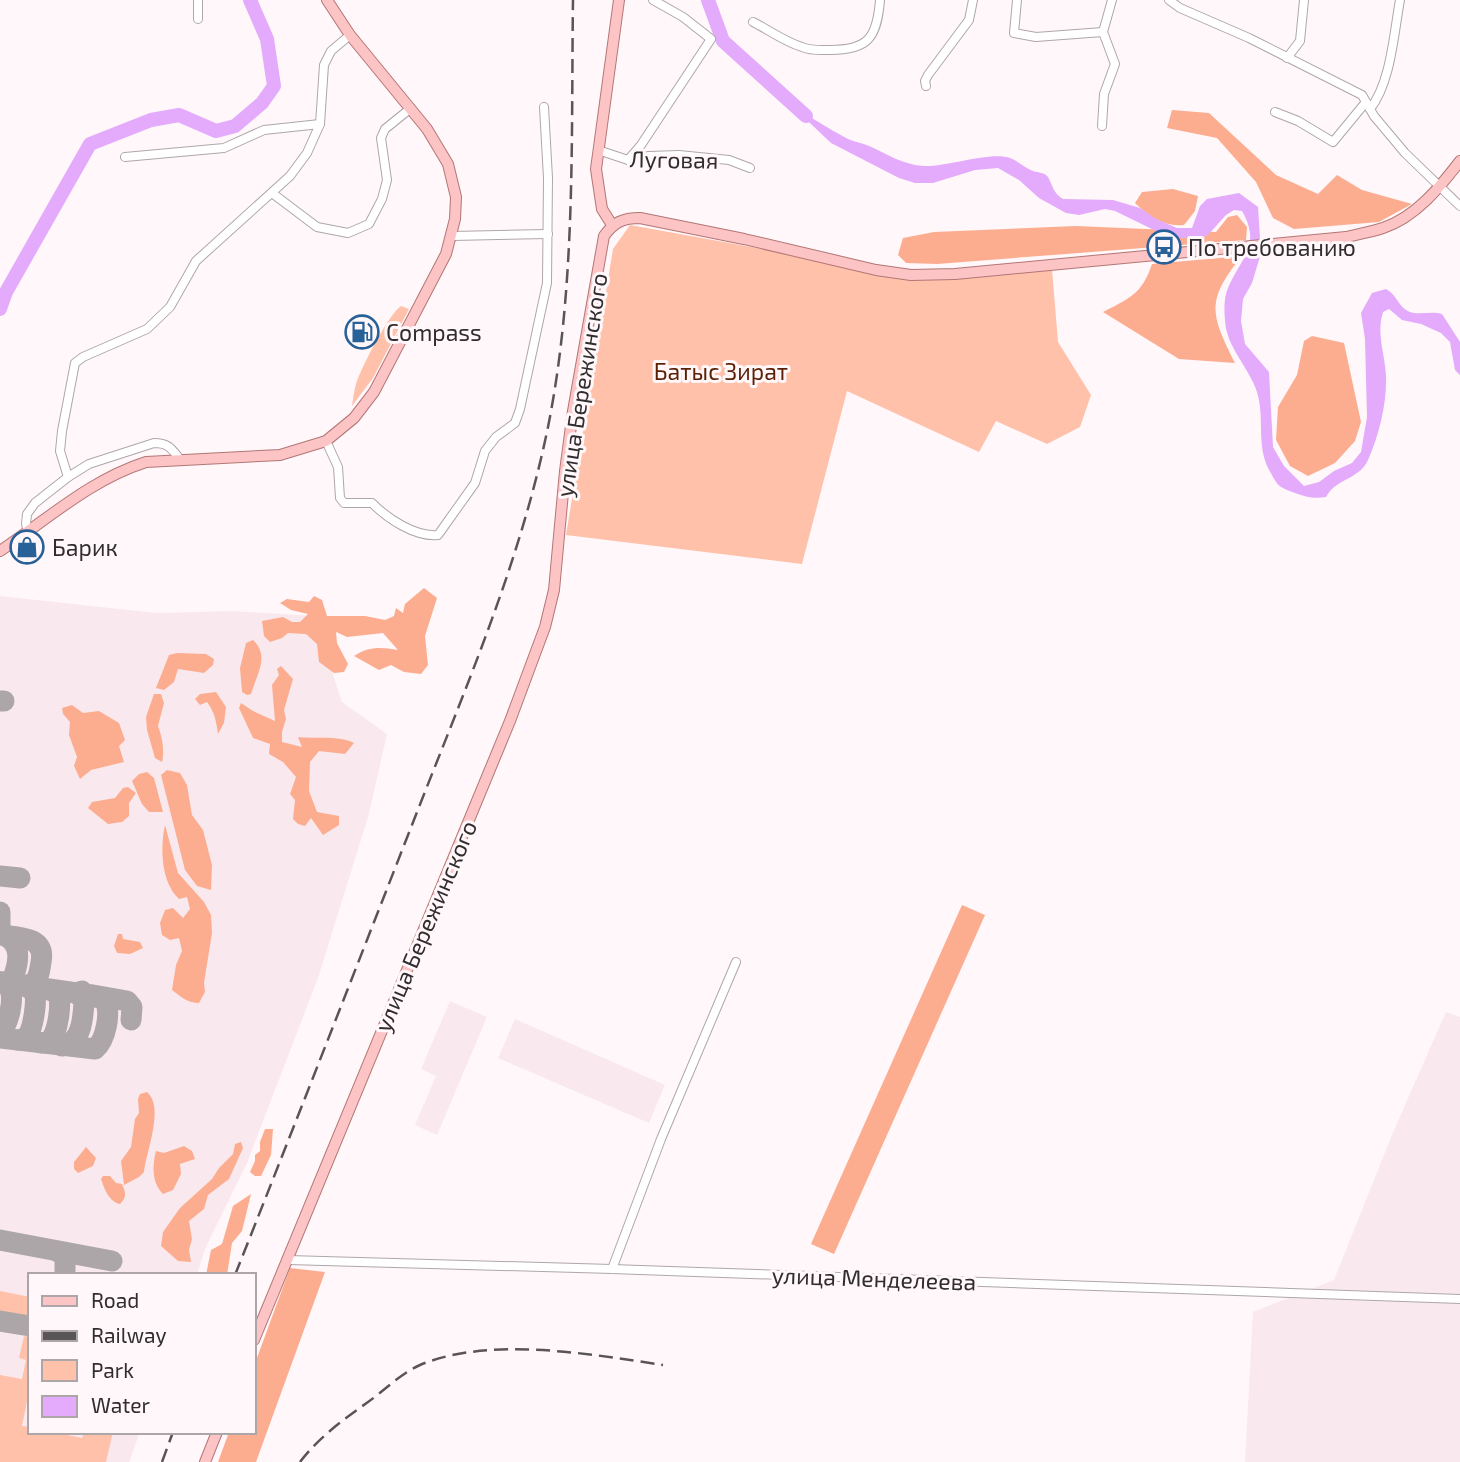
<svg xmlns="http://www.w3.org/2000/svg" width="1460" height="1462" font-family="'Exo 2',sans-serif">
<rect width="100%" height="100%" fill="#fff7f9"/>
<g fill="#f9e9ee">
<path d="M0,596L156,613L234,611L314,616L342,702L387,734L369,814L318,978L247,1163L205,1249L197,1275H30V1432H140L129,1462H0Z"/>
<path d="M450,1001L487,1017L437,1135L415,1125L436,1076L421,1069Z"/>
<path d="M1446,1012L1460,1017V1462H1245L1253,1312L1334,1280L1394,1130Z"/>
<path d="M515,1019L665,1085L649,1123L498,1058Z"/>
</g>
<g fill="#ffc1aa">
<path d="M630,225L928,279L1052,269L1058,342L1091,395L1080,427L1047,444L996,421L979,452L847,391L802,564L566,535L613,249Z"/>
<path d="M401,306L409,309L373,378L352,406C353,399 354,391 356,384C361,368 388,315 401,306Z"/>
<path d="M0,1291L30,1297V1320L0,1314Z"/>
<path d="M24,1336L30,1337V1387L22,1426L30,1427V1432H53L82,1438L84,1432H113L106,1462H0V1375L22,1379L26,1360L19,1358Z"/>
</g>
<g fill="#fcad8f">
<path d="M1172,110L1209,113L1276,175L1318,194L1337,175L1362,190L1412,204L1379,222L1294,229L1273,218L1256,182L1217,138L1167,128Z"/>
<path d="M1173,189L1198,196L1195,211L1184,225C1163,227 1150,217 1135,203L1142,192Z"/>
<path d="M1237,215L1247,227L1246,240L937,264L906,263L898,255L903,238L934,232L1076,226L1216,232L1228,217Z"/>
<path d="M1242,256C1205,301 1211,314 1235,363L1179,359L1103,312C1130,298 1142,294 1152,264Z"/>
<path d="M1312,336L1344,343L1361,422L1355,441L1335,463L1308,476L1290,466L1276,440L1278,407L1297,375L1304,341Z"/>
<path d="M424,588L437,598L425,636L428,665L421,674L404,672L391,665L379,670L354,656C369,646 381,647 398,650L383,633L347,637L336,632L337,643L348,664L344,672L334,673L319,662L317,644L306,634L288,633L282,638L270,642L264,636L262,621L283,617L292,622H300L308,614L291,610L280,603L287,599L309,602L314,596L322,600L327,616H365L385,620L394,616L396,608L403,613L405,604Z"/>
<path d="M253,640C270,656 257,674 251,694L247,695L242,692L240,668L246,643Z"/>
<path d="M177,653L206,654L214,659L213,665L204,673L178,669L174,682L164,690L156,688L169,655Z"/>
<path d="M281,666L293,679L284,710L286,719L282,732V742L302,747L298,737C315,739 340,735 354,743L345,754L319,751L310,762L309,791L317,812L339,816V825L323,835L311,818L305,826L298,824L293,819L295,800L290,794L296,777L283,762L269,754L270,744L253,738L239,708L241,703L253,711L275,721L272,685L279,675L277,669Z"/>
<path d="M216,692L226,707L224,723L218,734C216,721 215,713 207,702L200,705L195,699L200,694Z"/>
<path d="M154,694H161L164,703L158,726C162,736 165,752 162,762L155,758L147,730L146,717Z"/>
<path d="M72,705L83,713L99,711L119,723L125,740L119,746L124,762L91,770L80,779L74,766L77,757L69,735L70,722L63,714L62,708Z"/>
<path d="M167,770L180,773L187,785L192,815L203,830L212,865L211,890L197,886L185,870L161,775Z"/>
<path d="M147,772L154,778L163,812H149L142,804L132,781L139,774Z"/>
<path d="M128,787L136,793L129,803V816L122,822L108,824L88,808L92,802L115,798L123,788Z"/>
<path d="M165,825L178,873L204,902L211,915L212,933L204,983L205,992L199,1003C188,1003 181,997 172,990L176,965L182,951L179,938L170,940L162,935L160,923L165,910L173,908L183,918L190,909L187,897L179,899C161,882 160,848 165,825Z"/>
<path d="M962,905L985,915L834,1254L811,1244Z"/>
<path d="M118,934H122L123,939L140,942L143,948L130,954L117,953L114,946Z"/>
<path d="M147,1092C165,1107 146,1152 144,1172L139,1177L124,1185L121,1161L131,1147L135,1119L139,1113L138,1099L140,1094Z"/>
<path d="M265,1129H273L271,1155L261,1176H255L250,1172L255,1161V1155L260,1151V1142Z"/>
<path d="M241,1142L243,1148L229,1179L208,1195L204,1209L189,1221L192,1239L189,1250L191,1262L178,1261L161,1246L163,1232L180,1208L212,1179L219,1168L233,1154L235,1144Z"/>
<path d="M184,1146L192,1151L195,1159L180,1164L181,1174L173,1190L163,1194C152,1183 152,1166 156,1151L164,1153Z"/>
<path d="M86,1147L96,1158L93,1166L78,1173L74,1169V1162Z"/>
<path d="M103,1176H110L116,1183L122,1184C126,1193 127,1197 120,1204C109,1202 104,1188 101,1179Z"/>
<path d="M251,1194L242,1231L232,1243L227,1275H206L211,1250L222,1244L233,1206Z"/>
<path d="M290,1268L325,1272L256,1462H218L229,1432H254V1366Z"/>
</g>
<path fill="#e4aafc" d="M792,106C811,117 829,129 848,139C855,142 862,143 869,146C887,154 903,165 924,166C947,167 991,151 1010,158C1018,161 1025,168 1033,171C1039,173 1044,172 1048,177C1053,186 1053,193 1063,199L1113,200L1140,208L1156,219L1177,228H1192L1200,206L1207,199L1239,193L1258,207L1261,253L1252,283L1243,299L1241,321L1245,344L1269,372L1273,447L1284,466L1304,486L1319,482L1334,471L1352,463L1361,452L1367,417L1365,339L1361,313L1372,293L1386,289C1396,294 1398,305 1406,310C1418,317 1430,310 1442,314L1460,342V375L1455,370L1450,342L1441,333L1421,324L1402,320L1389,309L1383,312C1376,334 1385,354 1386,376C1387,403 1379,435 1368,460C1359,480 1336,478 1326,497C1314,499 1306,497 1295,493C1276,486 1278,485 1269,470C1256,445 1265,418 1257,392C1249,367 1226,347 1225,320C1224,310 1224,297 1228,288C1241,257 1262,246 1242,211L1234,210L1226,215L1208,235L1201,238H1178L1156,231L1115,211L1105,209L1079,215L1066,213L1039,198L1019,180L998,168L975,170L933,183H915L899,178L831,143Z"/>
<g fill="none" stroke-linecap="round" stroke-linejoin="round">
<g stroke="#e4aafc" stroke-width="14">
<path d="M708,0L723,41L806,116"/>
<path d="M0,309L6,292L90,144L151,120L179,115L216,131L235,126L262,103L274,86L267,39L250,0"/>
</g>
<g stroke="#aca6a8" stroke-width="21">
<path d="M0,701H4"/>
<path d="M0,876L20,878"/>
<path d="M0,912V930"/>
<path d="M0,935C18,937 46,936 41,962C40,970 39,977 34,983L25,986"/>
<path d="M0,982L91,995L105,1000C111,1013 106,1040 95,1049L0,1038"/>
<path d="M1,982H7L13,978C19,962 22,945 6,936"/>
<path d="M93,995L127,1001L132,1007L131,1020"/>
<path d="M0,1033C9,1024 15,998 9,987L1,982"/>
<path d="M18,1040C22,1039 25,1039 28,1035C33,1028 38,998 34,991L25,986"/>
<path d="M41,1043C46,1042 47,1043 51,1039C58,1032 62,1002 58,994L50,990"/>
<path d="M62,1046C82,1043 83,1018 84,1002L81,996L75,993L82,991"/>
<path d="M0,1240L112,1261"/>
<path d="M57,1251L65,1256V1271"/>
<path d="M0,1321L30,1326"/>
</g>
<defs>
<g id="minor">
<path d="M198,0V19"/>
<path d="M1017,0L1014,33L1036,37L1103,32"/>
<path d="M1169,0L1180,8L1249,38L1362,95L1374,116L1405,153L1460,206"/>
<path d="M753,22C769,30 785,42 802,47C811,51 821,50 830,50C868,50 877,38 880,0"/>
<path d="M1287,58L1300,41L1304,0"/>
<path d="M926,86L925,81L928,75L969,20L973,0"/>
<path d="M1370,109C1391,83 1394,32 1400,0"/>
<path d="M1275,112L1298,121L1333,142L1366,102"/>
<path d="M1102,126L1104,94L1115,64L1103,32L1112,0"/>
<path d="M598,150L628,160L649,156L679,155L729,160L750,168"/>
<path d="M125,157L224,148L264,130L320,124"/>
<path d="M628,160L641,145L711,39L683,17L653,0"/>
<path d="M272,193L317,227L348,233L369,224L382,199L387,180L381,138L385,129L411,108"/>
<path d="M452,236L548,234"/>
<path d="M326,441L338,467L340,498L344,503H372C388,519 415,537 438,535L475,483L485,451L496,437L515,423L520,409L547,283L548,178L544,107"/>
<path d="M68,477L60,451L62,431L75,363L83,357L147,329L170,307L196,261L290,176L307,153L320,124L324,65L331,51L350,35"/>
<path d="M28,532L26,524L27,514L35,503L68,477L89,464L154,443C168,443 171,448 179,458"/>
<path d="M288,1260L612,1269L1460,1299"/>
<path d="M612,1269L661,1139L736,962"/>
</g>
<g id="major">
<path d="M612,225L602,209L596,169L619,0"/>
<path d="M0,551C48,519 90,480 146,462L280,455L326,441L354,418L374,392L446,254L455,219L456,197L448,164L427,129L350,35L327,0"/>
<path d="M254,1340L510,721L545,627L554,590L565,471L573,411L604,236C614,222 623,218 640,218L744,239L876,270L911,275L955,274L1346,237C1358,234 1371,232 1383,228C1416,217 1440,187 1460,161"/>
<path d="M205,1462L217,1432"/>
</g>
</defs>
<use href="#minor" stroke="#aea7a9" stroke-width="10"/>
<use href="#major" stroke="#b37676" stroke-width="12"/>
<use href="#minor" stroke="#fff" stroke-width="8"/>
<use href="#major" stroke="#fcc4c4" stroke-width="10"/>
<g stroke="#595556" stroke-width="2.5" stroke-dasharray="14 7" stroke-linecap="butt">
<path d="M235,1275C297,1119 358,963 419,807C468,682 521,559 548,427C576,287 571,143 573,0"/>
<path d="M162,1462L173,1432"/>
<path d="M300,1462C319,1437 343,1420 368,1402C385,1390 400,1374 420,1365C489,1336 590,1354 663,1365"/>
</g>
</g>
<defs>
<symbol id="bus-ring" viewBox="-11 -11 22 22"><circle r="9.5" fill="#fff7f9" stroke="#286098" stroke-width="1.5"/><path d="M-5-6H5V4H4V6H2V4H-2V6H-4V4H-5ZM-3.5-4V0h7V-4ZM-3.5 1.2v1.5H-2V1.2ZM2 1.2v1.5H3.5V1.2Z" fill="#286098"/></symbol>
<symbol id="fuel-ring" viewBox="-11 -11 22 22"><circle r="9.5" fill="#fff7f9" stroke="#286098" stroke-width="1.5"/><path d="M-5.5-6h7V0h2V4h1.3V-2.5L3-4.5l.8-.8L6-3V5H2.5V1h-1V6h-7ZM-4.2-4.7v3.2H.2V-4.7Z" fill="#286098"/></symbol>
<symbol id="shop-ring" viewBox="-11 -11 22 22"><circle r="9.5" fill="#fff7f9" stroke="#286098" stroke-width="1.5"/><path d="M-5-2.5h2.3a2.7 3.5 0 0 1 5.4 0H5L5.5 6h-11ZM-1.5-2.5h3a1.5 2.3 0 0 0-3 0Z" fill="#286098"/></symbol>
</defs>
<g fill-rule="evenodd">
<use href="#bus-ring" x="1145" y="228" width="38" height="38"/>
<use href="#fuel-ring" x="343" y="313" width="38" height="38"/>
<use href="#shop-ring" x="8" y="528" width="38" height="38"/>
</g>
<g text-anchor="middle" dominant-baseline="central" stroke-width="6" stroke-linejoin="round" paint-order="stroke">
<g font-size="23" fill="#302d2e" stroke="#fff7f9">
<text transform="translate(674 159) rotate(1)">Луговая</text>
<text transform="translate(581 385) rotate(-81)">улица Бережинского</text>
<text transform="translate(425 926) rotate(-67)">улица Бережинского</text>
<text transform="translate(874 1278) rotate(2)">улица Менделеева</text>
</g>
<g font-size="23" fill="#302d2e" stroke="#fff7f9" text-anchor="start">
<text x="1188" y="247">По требованию</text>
<text x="386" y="332">Compass</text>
<text x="52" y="547">Барик</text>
</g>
<g font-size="23" fill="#5a1f04" stroke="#fff7f9">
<text x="721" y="371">Батыс Зират</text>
</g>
</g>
<rect x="28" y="1273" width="228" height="161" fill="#fff7f9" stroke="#aca6a8" stroke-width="2"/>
<rect x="42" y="1296" width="35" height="10" fill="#fcc4c4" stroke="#aca6a8" stroke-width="2"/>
<text x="91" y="1308" font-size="21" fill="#302d2e">Road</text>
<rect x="42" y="1331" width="35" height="10" fill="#595556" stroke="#aca6a8" stroke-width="2"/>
<text x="91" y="1343" font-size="21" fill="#302d2e">Railway</text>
<rect x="42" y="1360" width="35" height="21" fill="#ffc1aa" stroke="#aca6a8" stroke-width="2"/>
<text x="91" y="1378" font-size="21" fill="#302d2e">Park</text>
<rect x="42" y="1396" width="35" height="21" fill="#e4aafc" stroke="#aca6a8" stroke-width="2"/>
<text x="91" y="1413" font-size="21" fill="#302d2e">Water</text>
</svg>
